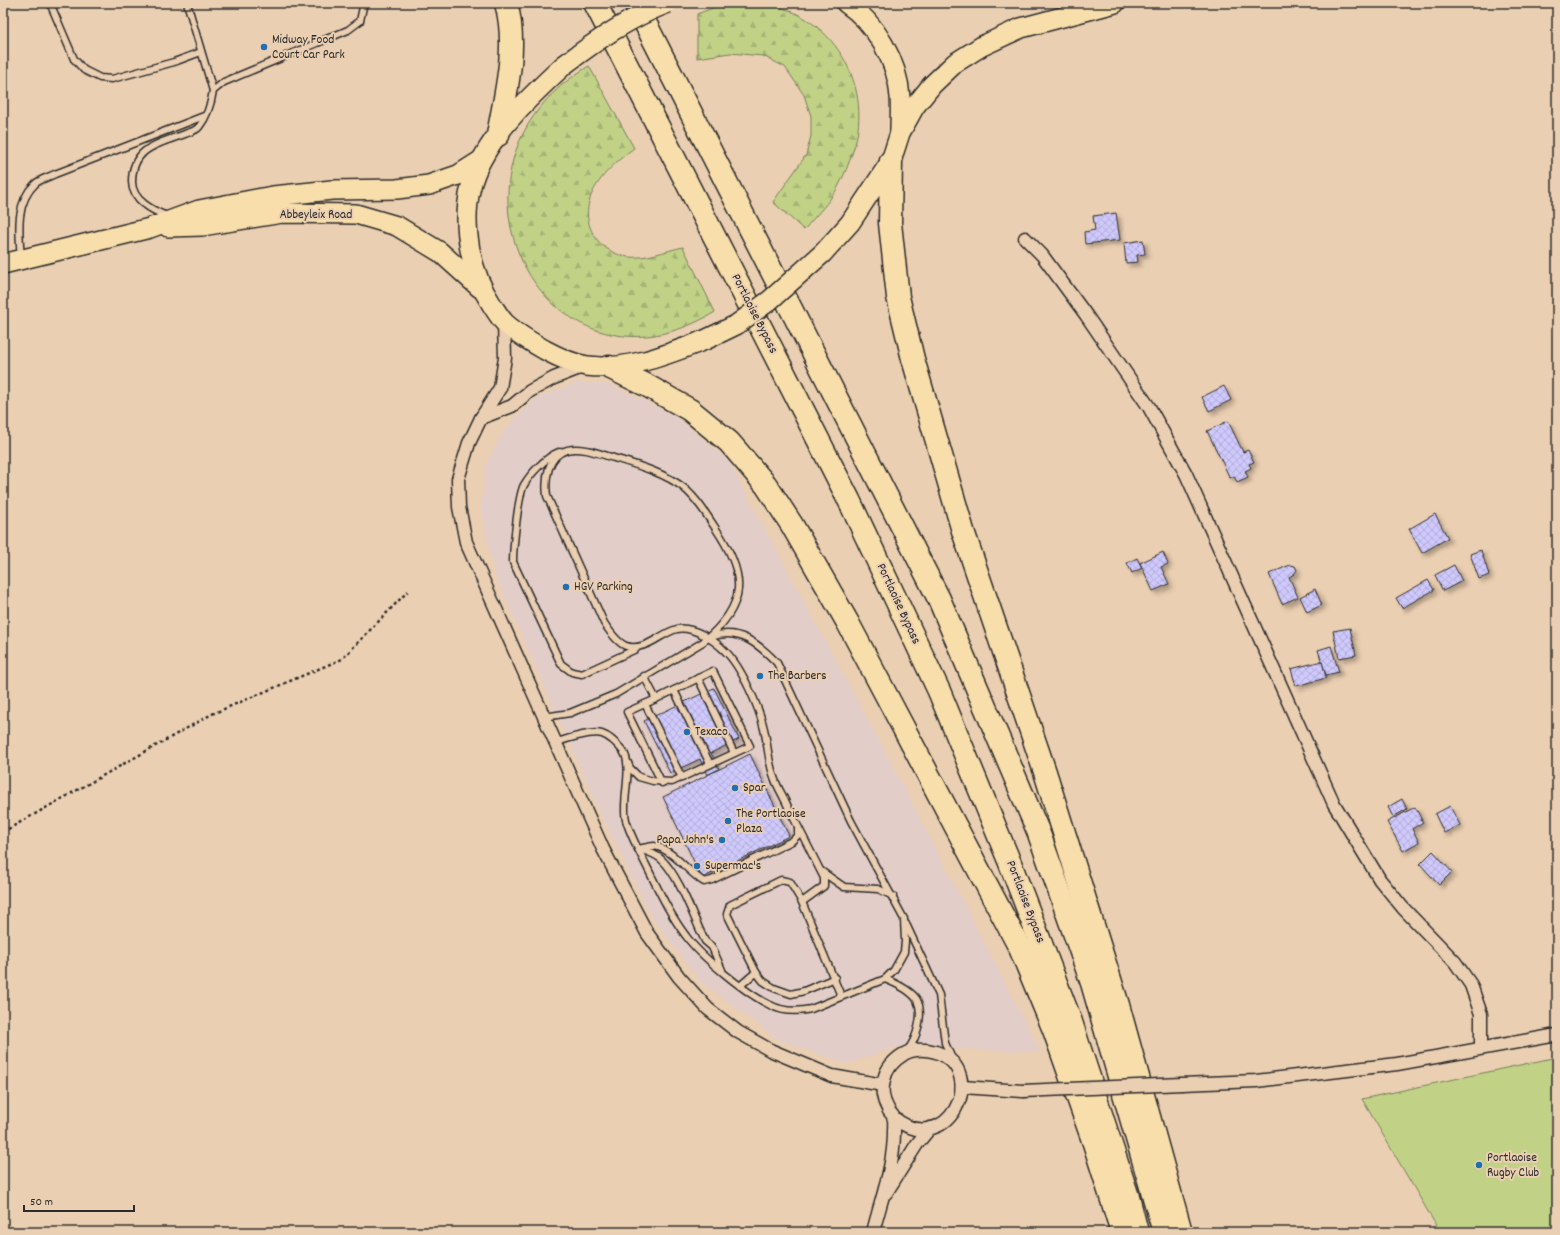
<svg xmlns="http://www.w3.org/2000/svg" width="1560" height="1235" font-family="Dekko,sans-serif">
<defs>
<pattern id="forest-firs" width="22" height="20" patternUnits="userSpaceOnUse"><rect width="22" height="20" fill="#c1d287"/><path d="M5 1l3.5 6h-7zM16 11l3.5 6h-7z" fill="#a6b475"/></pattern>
<pattern id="building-cross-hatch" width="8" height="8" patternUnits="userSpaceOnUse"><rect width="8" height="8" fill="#cfc9fc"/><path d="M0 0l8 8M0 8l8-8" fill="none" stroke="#b2add8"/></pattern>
<filter id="shadow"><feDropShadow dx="3.5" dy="3.5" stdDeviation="2" flood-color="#0004"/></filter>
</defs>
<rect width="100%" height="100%" fill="#ebcfb2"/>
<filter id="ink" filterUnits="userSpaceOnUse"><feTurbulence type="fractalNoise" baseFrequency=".025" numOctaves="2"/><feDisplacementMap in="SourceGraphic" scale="8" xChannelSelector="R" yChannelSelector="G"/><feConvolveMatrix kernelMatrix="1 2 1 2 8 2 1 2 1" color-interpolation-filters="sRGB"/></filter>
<g filter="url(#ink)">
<path fill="#e3cdc8" d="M576,382L609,384L676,416L728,460L893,766L1041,1052L896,1047L847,1064L780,1041L701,982L653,920L601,815L494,573L480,508L486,463L505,428L535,399Z"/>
<path fill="#c1d287" stroke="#767e59" d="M1557,1057V1232H1440L1362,1099Z"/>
<g fill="url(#forest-firs)" stroke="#767e59">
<path d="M751,3C825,3 877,81 853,151C849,163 844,176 838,187C830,202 815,216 804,230L773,202L806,155L811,136V116L804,95L785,67L763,56L730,53L697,58V14L715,7Z"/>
<path d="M589,66L634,148C607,168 572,201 595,237C603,248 615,255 628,257C646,259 665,251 683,247L715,312C545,415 418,166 589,66Z"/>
</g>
<g fill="url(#building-cross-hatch)" stroke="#2b2b2b" filter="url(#shadow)">
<path d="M1116,213L1120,240L1085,244L1084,232L1095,230L1093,216Z"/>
<path d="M1143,240L1145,254L1137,255L1138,262L1126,263L1124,243Z"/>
<path d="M1224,386L1231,400L1209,411L1202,397Z"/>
<path d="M1228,421L1243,452L1248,450L1254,462L1249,464L1251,468L1245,471L1248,477L1237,482L1234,476L1230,478L1207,431Z"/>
<path d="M1435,514L1448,538L1422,553L1409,529Z"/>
<path d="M1481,550L1489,575L1479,579L1470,554Z"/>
<path d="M1163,552L1168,564L1161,567L1169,584L1153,591L1140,563Z"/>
<path d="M1137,558L1142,568L1132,573L1127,563Z"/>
<path d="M1290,565L1295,566L1297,570L1294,574L1289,577L1298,597L1282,604L1269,574Z"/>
<path d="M1454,565L1462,581L1443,591L1435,575Z"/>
<path d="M1428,580L1434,590L1402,608L1396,598Z"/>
<path d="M1315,589L1322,605L1307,612L1300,597Z"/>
<path d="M1350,628L1356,655L1339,658L1333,631Z"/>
<path d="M1331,646L1339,672L1326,675L1318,650Z"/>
<path d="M1322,661L1326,678L1296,686L1291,669Z"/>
<path d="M714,688L739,739L711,753L719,769L707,775L700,759L670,773L644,721Z"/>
<path d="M750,754L789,836L702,878L663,797Z"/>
<path d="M1402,799L1407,809L1393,817L1388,807Z"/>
<path d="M1450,806L1460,825L1444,833L1435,814Z"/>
<path d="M1415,807L1423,822L1412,829L1419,842L1403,851L1387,822Z"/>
<path d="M1433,851L1452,872L1439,885L1420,864Z"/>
</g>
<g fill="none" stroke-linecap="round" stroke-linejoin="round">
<defs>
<g id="lane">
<path d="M50,3L74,59L84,70L100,78L112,79L174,62L201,52"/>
<path d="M213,91L224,82L348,30L360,21L363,7L361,3"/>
<path d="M167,216C153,211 132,200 132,182C132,147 158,144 185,134C189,132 196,131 199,127C207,117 211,104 213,91L187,3"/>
<path d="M21,258C19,233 15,203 35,184C40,179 49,177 55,174L204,116"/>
<path d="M559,452C546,457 531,473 524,485C518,496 513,548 513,562L561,664L572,672L582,674L636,649"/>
<path d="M698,678L734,753"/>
<path d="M674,690L710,764"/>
<path d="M656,699L627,712L662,783"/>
<path d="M645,704L682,778"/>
<path d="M544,717L570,713L616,694L703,642C748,605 747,575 716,529C707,515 697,499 684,488C665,473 637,465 614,458C600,454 582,446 567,450C547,456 545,479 547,496L604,623C619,646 629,655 655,640C662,636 669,631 677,629C693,626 714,640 725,651C741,666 759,707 764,729C768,745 768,761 774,777C777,787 784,797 788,807C800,830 812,854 824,878V886L802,902L790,882L781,880L730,905L727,914L756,972L763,981L774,988L791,994L804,991L835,978"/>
<path d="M555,743C565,739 592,731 602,734C611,737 618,745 623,751C634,766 621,802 626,820C631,838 642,856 650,873C661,895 671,916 686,936C701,957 747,994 770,1005C783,1012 797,1012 811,1009L885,979L894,970L904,952L905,941L904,919L851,821L777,663C759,644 738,627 711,637"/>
<path d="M628,763L630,768L639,777L653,781L672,782L750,746L713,671L656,699L644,676"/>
<path d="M638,849C643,848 650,846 654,846C671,848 689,873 704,882L712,880L792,841L798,835V828"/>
<path d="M642,850C649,852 655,854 661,859C679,875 694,919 705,941L712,947L722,970"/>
<path d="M821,871L844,887L878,889L893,896"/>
<path d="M802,902L841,996"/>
<path d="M906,924L939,995L945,1043L953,1061"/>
<path d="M885,979C895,983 911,990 917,1000C924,1014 917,1039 907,1051"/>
<path d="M741,985L756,972"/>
</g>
<g id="street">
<path d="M1025,238L1042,255L1086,315L1149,407L1186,474L1334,804L1380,880L1403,908L1455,962L1471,985L1481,1014V1048"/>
<path d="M504,322L505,358L500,388L481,418L469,443L458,479L459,507L466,542L603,849L647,933L679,977L708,1009L738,1032L770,1050L832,1076L883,1085"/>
<path d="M481,418L512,406L530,391L554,378L585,366"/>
<path d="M1182,1084L1256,1081L1397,1064L1557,1035"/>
<path d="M962,1087L1023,1091"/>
<path d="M886,1193L917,1144L930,1128"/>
<path d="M873,1232C881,1200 894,1166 894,1132C894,1127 895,1120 893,1116C892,1114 889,1112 888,1109C883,1100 881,1090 884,1080C886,1069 894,1060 904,1054C913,1049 925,1049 936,1052C992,1072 946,1162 893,1117"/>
</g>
<g id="primary">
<path d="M846,3C875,22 898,62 900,97C901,108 900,120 900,131"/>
<path d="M564,65C534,93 500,124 481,161C457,205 466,265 492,305C496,311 500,318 505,323C517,334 531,342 545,350C558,357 573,364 587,366C628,371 668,354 705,340"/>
<path d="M168,227L202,226L282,213L356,214L397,226L440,252L480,288"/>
<path d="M823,253L850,223L891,161L900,133L915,106L932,85L955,63L982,46L1021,28L1115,3"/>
<path d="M3,264L150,228L199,210L273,196L332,190L397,189L429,185L458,175L480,161"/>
</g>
<g id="highway">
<path d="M595,3L849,500L939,691L1010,863L1071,1022L1128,1197L1137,1232"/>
<path d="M635,3L939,599L1038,831L1092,983L1164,1232"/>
<path d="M498,135C506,92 518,46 506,3"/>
<path d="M891,161L890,223L898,297L913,359L963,531L1045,772L1118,1005L1181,1232"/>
<path d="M609,367L646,385L690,410L729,442L766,485L792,525L848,623L1020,948L1054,1030L1094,1143L1122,1232"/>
</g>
</defs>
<use href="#lane" stroke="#2b2b2b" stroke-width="9"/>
<use href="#street" stroke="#2b2b2b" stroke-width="15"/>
<use href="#primary" stroke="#2b2b2b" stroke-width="22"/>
<use href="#highway" stroke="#2b2b2b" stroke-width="25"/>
<path stroke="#2b2b2b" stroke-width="2.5" stroke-dasharray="3 3" stroke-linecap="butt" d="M3,832L212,714L342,659L408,591"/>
<use href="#lane" stroke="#ebcfb2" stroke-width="6"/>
<use href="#street" stroke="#ebcfb2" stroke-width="12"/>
<use href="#primary" stroke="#f8deab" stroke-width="19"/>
<use href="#highway" stroke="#f8deab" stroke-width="22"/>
<defs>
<path id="street-bridge" d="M1023,1091L1182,1084"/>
<g id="primary-bridge">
<path d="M564,65C596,41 630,17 668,3"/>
<path d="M705,340L736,325L769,301L823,253"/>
</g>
</defs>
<use href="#street-bridge" stroke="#2b2b2b" stroke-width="15" stroke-linecap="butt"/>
<use href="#primary-bridge" stroke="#2b2b2b" stroke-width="22" stroke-linecap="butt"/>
<use href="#street-bridge" stroke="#ebcfb2" stroke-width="12"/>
<use href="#primary-bridge" stroke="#f8deab" stroke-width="19"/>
</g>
</g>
<g fill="#1f6fb2" stroke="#ebcfb2" stroke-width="1.5">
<circle cx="264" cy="47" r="4"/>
<circle cx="566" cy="587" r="4"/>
<circle cx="760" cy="676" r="4"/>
<circle cx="687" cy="732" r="4"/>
<circle cx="735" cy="788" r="4"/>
<circle cx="728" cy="821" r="4"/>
<circle cx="722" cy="840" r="4"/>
<circle cx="697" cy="866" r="4"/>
<circle cx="1479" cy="1165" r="4"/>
</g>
<g text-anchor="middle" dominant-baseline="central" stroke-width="4" stroke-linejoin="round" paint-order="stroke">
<g font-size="13" fill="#2b2b2b" stroke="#ebcfb2" text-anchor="start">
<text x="272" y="40">Midway Food<tspan x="272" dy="15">Court Car Park</tspan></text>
<text x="574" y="587">HGV Parking</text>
<text x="768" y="676">The Barbers</text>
<text x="695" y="732">Texaco</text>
<text x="743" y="788">Spar</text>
<text x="736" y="814">The Portlaoise<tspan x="736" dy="15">Plaza</tspan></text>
<text x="714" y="840" text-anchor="end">Papa John's</text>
<text x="705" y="866">Supermac's</text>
<text x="1487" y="1158">Portlaoise<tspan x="1487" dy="15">Rugby Club</tspan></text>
</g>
<g font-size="13" fill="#2b2b2b" stroke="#ebcfb2">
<text x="316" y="215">Abbeyleix Road</text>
<text transform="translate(754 314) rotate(63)">Portlaoise Bypass</text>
<text transform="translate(898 604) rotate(65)">Portlaoise Bypass</text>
<text transform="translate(1025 902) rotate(69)">Portlaoise Bypass</text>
</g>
</g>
<rect width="1560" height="1235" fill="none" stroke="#ebcfb2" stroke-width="16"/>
<rect x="8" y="8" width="1544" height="1219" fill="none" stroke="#2b2b2b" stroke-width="1.5" filter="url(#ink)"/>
<path d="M24 1205v6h110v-6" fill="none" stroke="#2b2b2b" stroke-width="2"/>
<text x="30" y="1205" font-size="12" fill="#2b2b2b" stroke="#ebcfb2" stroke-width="3" paint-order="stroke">50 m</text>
</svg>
